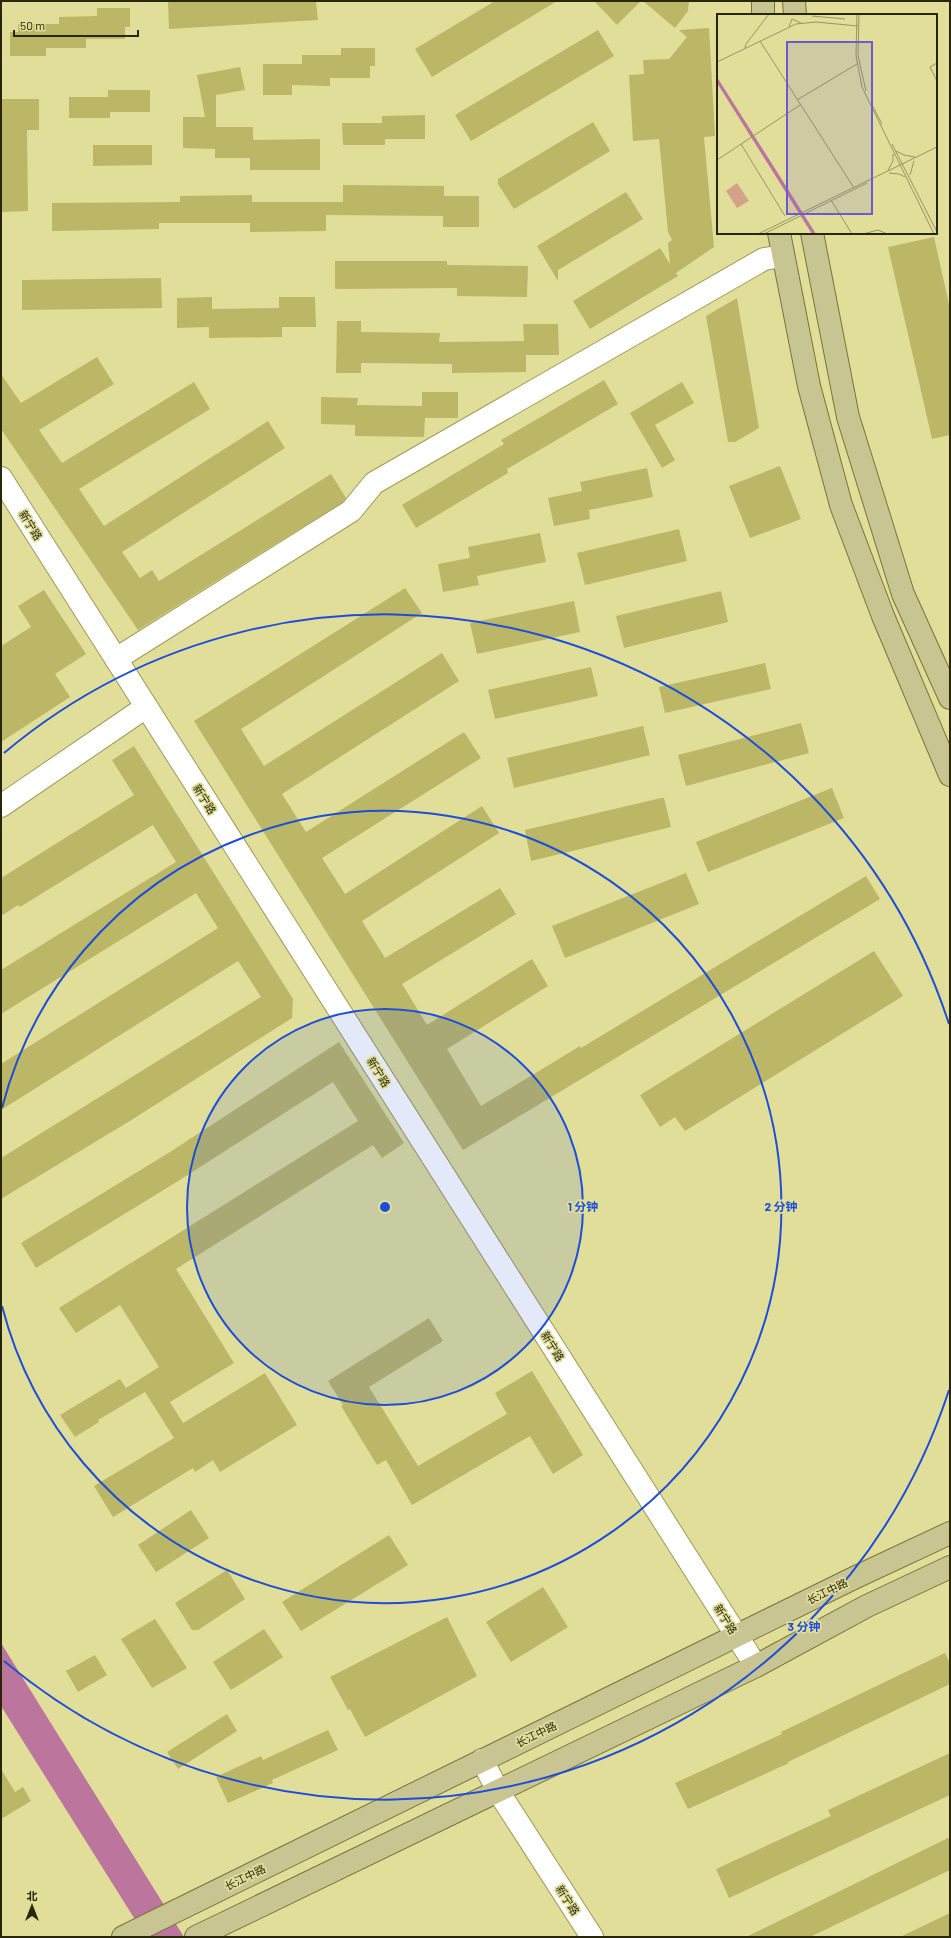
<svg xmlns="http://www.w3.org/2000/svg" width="951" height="1938" font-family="Barlow,'Noto Sans SC',sans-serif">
<rect width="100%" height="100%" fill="#e1de9a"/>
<path fill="#bc759d" d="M1,1643L184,1937H146L1,1706Z"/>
<g fill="#bbb767">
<path d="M168,1H316L318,20L169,29Z"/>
<path d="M495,1H557L432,77L415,49Z"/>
<path d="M594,1H641L617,25Z"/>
<path d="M643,1H689L688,11L675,28Z"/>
<path d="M97,8H130V27H125V39H86V48H46V56H10V32H18V24H59V17L97,16Z"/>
<path d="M709,28L715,136L704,137L714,247L676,273L678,276L590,329L573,301L660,248L670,264L668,243L672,240L668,232L659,139L633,141L629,75L644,74L643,60L669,59L687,37L679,30Z"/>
<path d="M598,30L614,56L471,141L455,115Z"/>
<path d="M341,48H375V66H370V78H330V86L292,85V95H263V64H302V55H341Z"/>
<path d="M240,67L245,90L216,95V127H253V139L254,140L320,139V170H250V158H215V149L183,148V117H205L197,75Z"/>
<path d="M108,90H150V112H110V118H69V97H108Z"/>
<path d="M1,99H39V130H27L28,211L1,212Z"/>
<path d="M425,115V139H385V145H343L342,123H382V116Z"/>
<path d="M593,122L610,151L514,209L498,184V179Z"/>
<path d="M93,145H152V165L93,166Z"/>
<path d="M343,185L444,186V196H479V227H443V216L326,215V231L250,232V223H159V229L52,231V203L180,202V196L252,195V202H343Z"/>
<path d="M626,192L643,219L558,270V281L537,246Z"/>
<path d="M934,237L950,309V435L932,439L888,247Z"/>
<path d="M335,261H447V265L528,266L527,297L457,296V288L335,289Z"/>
<path d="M161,278L162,308L22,310V280Z"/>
<path d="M212,297V309L279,308V297H315L316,327H282V337L209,338V327L177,328V298Z"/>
<path d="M737,298L759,428L735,442H728L706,316Z"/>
<path d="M337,321H361V332L440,333L439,342L524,341L523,324H558L559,355H526V372L452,373V364L361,363V373H336Z"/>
<path d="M97,357L114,384L39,430L62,463L194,382L210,409L79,489L104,526L268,421L285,448L122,552L140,578L152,570L159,581L331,474L346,498L343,502L138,630L1,429V374L21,403Z"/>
<path d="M604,380L618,404L507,469L508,473L416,528L402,505L504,444L501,440Z"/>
<path d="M682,382L694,403L655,425L675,460L662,468L630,413Z"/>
<path d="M422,392H458V418H425L424,437L355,436V425L321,424V397L358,398L357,405L422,406Z"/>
<path d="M780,466L801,519L750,538L729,486Z"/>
<path d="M647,468L653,497L589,510L590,519L554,526L548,498L582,491L580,482Z"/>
<path d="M679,529L687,561L585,585L577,553Z"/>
<path d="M540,533L546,562L477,576L479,585L443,592L438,564L470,558L468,547Z"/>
<path d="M405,588L422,613L241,729L264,766L442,653L459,681L282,794L306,832L464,732L481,758L322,858L345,894L482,806L499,833L362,921L385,958L500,888L516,914L402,984L427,1025L532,959L548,986L447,1049L481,1106L580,1046L581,1048L866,876L880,899L463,1150L194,721Z"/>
<path d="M44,590L86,654L55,674L70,697L1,742V646L31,627L18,606Z"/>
<path d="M721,591L728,622L624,648L616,616Z"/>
<path d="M574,601L580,632L477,654L470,623Z"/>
<path d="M765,663L771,689L665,713L659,687Z"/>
<path d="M591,667L598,696L495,719L488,690Z"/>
<path d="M801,723L809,753L686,786L678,755Z"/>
<path d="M643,726L650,755L514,788L507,758Z"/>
<path d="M134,746L293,999L292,1018L133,1119L1,1199V1158L261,997L238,961L1,1110V1064L218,928L196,893L1,1014V970L176,862L153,825L20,907L18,905L1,916V878L134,795L112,760Z"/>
<path d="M832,788L844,818L708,872L696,842Z"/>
<path d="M661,798H664L671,827L531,861L525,830Z"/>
<path d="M686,873L699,904L565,958L552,926Z"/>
<path d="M874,951L903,996L685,1131L675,1117L660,1127L640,1095Z"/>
<path d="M339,1042L404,1143L382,1158L373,1145L176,1269L234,1363L170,1402L183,1423L265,1373L297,1425L220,1472L213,1460L195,1472L193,1468L113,1517L94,1486L174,1438L145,1392L98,1420L99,1422L75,1437L60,1415L120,1379L126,1388L159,1367L120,1305L76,1333L59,1308L358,1121L333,1082L175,1183L36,1268L21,1243L170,1152Z"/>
<path d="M429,1318L443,1341L369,1387L418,1466L507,1414L495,1393L532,1371L583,1455L553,1474L530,1436L412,1505L386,1460L377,1465L341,1406L343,1405L328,1381Z"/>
<path d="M191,1510L209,1538L156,1572L138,1545Z"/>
<path d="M389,1535L408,1565L301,1631L282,1602Z"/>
<path d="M227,1570L245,1599L198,1630H192L175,1603Z"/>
<path d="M543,1587L568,1627L511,1662L486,1622Z"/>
<path d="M447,1617L477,1676L365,1737L350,1709L348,1710L330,1677Z"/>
<path d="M155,1619L187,1668L152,1688L121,1639Z"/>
<path d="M264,1629L283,1657L231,1690L213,1662Z"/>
<path d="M945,1653L950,1663V1684L788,1762L789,1763L688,1809L675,1783L782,1734L781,1732Z"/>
<path d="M95,1655L107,1675L78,1692L66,1671Z"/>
<path d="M227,1714L237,1731L178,1769L167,1752Z"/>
<path d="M328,1730L338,1750L272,1780L273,1783L228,1803L216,1777L261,1756L263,1760Z"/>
<path d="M950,1753V1795L729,1898L716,1869L831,1816L828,1810Z"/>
<path d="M1,1769L15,1792L23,1787L31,1801L1,1819Z"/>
<path d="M950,1837V1870L810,1937H746Z"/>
<path d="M950,1913V1937H900Z"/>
</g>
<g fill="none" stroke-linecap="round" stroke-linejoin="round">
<defs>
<g id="minor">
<path d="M1,478L756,1666"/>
<path d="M116,659L351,511L374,483L764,259L783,256"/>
<path d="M1,806L146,707"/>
<path d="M482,1760L498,1791L592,1937"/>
</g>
<g id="major">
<path d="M763,1V15"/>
<path d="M794,1L795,15"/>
<path d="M779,233L809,386L841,505L883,616L950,775"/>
<path d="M812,233L848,417L903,594L950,698"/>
<path d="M123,1937L856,1577L950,1533"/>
<path d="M196,1937L756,1666L867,1606L950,1567"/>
</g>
</defs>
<use href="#minor" stroke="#9e9a58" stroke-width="24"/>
<use href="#major" stroke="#797535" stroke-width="24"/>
<use href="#minor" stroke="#fff" stroke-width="22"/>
<use href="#major" stroke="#c8c593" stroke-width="22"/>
</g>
<circle cx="385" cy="1207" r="198" fill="#1d4ed8" fill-opacity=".12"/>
<g fill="none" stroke="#1d4ed8" stroke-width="2">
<circle cx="385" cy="1207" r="198"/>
<path d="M2 1108A396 396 0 1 1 2 1306"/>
<path d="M949 1390A593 593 0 0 1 4 1661M4 753A593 593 0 0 1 949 1024"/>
</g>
<g text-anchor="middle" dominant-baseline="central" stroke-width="3.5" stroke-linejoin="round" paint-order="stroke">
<g font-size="11" fill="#28270b" stroke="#e1de9a">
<text transform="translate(31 525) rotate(58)">新宁路</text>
<text transform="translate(205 799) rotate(58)">新宁路</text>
<text transform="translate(379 1072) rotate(58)">新宁路</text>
<text transform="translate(553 1346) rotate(58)">新宁路</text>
<text transform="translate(827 1591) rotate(-26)">长江中路</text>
<text transform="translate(726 1619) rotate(58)">新宁路</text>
<text transform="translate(536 1734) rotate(-26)">长江中路</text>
<text transform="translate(245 1877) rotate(-26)">长江中路</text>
<text transform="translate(568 1900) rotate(57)">新宁路</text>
</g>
</g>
<g transform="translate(717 14)">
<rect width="220" height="220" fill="#e1de9a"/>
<path d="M20,169L32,187L20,194L9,177Z" fill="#d4a18a"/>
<path d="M0,63L64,164L99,220H95L0,69Z" fill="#bc759d"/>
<path fill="none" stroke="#979561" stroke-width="1" d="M140,0L139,42L145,73L217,220M142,0L141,42L149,77M95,2L128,5M72,13L75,5L84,9M43,27L137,174M28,34L29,30L52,0M0,48L79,10L99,8L141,12M220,49L213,53L220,67M80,86L140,50M154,89L165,110M24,130L68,202M175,130L220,218M179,137L187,141L198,143M0,146L83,91M171,156L176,147V140M172,159L182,160L188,163M193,161L197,147M114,186L135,220M41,220L220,133M47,220L150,169M146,220L161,216L170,220"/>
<path fill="#6c5ad3" fill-opacity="0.15" stroke="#6c5ad3" stroke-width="2" d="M70,28H155V200H70Z"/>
<rect width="220" height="220" fill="none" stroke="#28270b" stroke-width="2"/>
</g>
<circle cx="385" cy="1207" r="6" fill="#1d4ed8" stroke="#e1de9a" stroke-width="2"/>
<g font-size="12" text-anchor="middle" font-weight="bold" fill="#1d4ed8" stroke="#e1de9a" stroke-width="3.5" stroke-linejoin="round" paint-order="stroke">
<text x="583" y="1211">1 分钟</text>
<text x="781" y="1211">2 分钟</text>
<text x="804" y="1631">3 分钟</text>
</g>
<rect width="951" height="1938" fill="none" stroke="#28270b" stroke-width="4"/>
<g transform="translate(32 1906)" stroke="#e1de9a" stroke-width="3" paint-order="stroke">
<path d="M0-3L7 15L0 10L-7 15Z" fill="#28270b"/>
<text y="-6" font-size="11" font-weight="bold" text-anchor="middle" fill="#28270b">北</text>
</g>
<path d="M14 30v6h124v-6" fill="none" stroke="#28270b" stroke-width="2"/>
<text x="20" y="30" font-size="12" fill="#28270b" stroke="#e1de9a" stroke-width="3" paint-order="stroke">50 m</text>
</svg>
